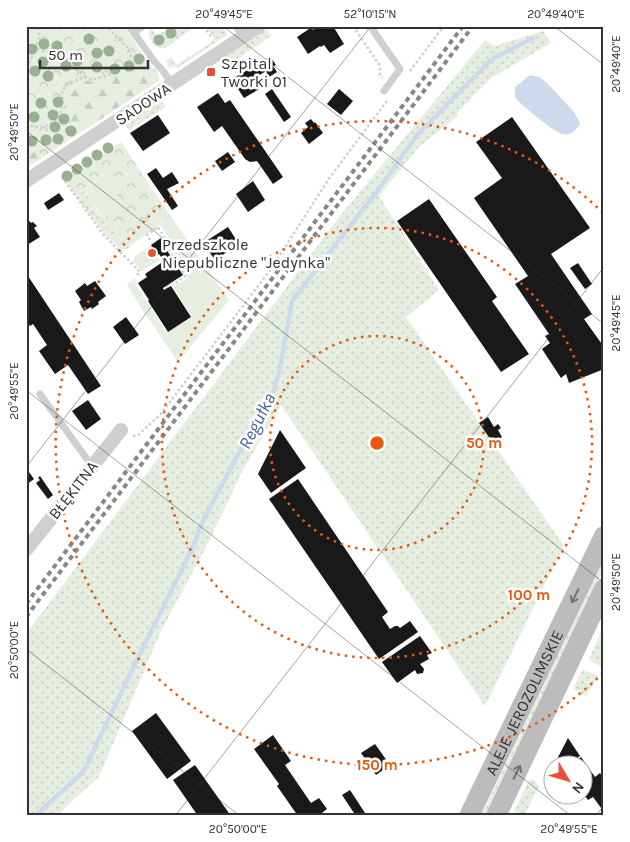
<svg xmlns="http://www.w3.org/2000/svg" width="630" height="842" font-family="Karla,sans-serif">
<defs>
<pattern id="grass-dots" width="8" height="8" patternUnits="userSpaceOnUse" patternTransform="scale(1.25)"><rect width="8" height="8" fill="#e5eee0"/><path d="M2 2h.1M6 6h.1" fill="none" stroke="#c5cdc1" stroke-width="1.8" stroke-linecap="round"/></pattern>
<pattern id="forest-firs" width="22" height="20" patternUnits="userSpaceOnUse" patternTransform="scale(1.25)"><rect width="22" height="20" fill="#e5eee0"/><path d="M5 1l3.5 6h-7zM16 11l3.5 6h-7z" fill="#c5cdc1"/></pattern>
<pattern id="park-crowns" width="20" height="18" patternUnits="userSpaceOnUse" patternTransform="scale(1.25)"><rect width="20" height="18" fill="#e5eee0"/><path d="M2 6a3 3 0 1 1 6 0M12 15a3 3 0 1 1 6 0" fill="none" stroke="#c5cdc1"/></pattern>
</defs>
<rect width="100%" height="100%" fill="#fff"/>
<g fill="url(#grass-dots)">
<path d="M171,26H196L165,48C156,50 152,42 148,35L151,27L157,36Z"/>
<path d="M213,26H223L227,35L178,68L176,66L169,68L166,61L171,57L177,65L213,41L212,40L214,38L208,29Z"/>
<path d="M267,29L271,36L224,68L219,61Z"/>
<path d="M543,31L551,43L495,76L494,75L457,113L458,116L420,146L379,196L439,290L406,317L564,546L485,706L281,405L244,468L207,545L161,631L99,777L72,801L58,816H26V634L340,216L485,40L494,46Z"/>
<path d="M159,101L163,103L166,107L129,130L124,123Z"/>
<path d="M84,190L102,218L109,214L107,221L113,229L116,230V233C122,237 127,239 131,245C128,250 125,250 121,249L104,233L77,197L78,195Z"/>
<path d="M604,559V568L485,816H481Z"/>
<path d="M604,625V664L602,668L589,659Z"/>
<path d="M584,670L598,676L586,696L573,689L582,671Z"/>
<path d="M530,778L535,781L539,786L524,816H512Z"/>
</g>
<g fill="url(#forest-firs)">
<path d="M146,59L153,68L158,72L160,80L80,133L70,120L64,92L72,85L86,80L92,82L123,72L130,65Z"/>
<path d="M26,135L43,157L26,168Z"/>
</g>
<g fill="url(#park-crowns)">
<path d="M26,26H124L146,59L130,65L123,72L100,80L92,82L86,80L72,85L64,92L70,120L80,133L43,157L26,135Z"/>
<path d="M121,142L170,215L160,225L131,245L124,238L122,237L118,239L115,238L114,236L116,230L115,229H106L103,226C103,221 109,220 109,214L123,204L104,176C95,182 83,188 77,197L63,176L67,178Z"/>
</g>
<g fill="#e5eee0">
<path d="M104,176L123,204L103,218L84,190Z"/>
<path d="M170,215L229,300L178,362L136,300L127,284L135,278L136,285L167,333L192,317L173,287L188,278L169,246V238L160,225Z"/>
<path d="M150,246L160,260L142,271L133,262L135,256Z"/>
</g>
<path fill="#cddaed" d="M530,75L539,77L547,83L574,112L579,121L580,124C576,130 571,136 563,134C553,132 526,108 517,100L515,97V87Z"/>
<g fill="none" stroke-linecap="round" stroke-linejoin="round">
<path stroke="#cddaed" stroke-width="4.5" d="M35,816L82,773L86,766L137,660L194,545L198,533L201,525L237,456L274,390L281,363L292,301L378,190L418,134L492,59L533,38"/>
</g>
<g fill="#191919">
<path d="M318,26H333L344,44L330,53L324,45L321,47L320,46L308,54L297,37L312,27L313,30Z"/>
<path d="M270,56L276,65L273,66L277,72L269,77L266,71L255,78L261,88L244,98L238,89L240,87L234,78Z"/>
<path d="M272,89L291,117L284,122L265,94Z"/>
<path d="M339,89L353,101L341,115L327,104Z"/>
<path d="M218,93L225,103L230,100L283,177L273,184L257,161L250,162L245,159L222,126L214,132L197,107Z"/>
<path d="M158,115L170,133L143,151L130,133Z"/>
<path d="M512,117L590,228L551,254L592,314L584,319L604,347L601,350L604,358V369L569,383L566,374L561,378L542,349L550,343L545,336L549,334L515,284L528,276L474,198L502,178L476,142Z"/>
<path d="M311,119L314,123L315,122L323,133L309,144L301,133L308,127L305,123Z"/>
<path d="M228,152L235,162L222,171L215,161Z"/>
<path d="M156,168L163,178L172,172L179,183L167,189L178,206L172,210L147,174Z"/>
<path d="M253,181L265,200L248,212L236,194Z"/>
<path d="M59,193L64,200L48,210L44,203Z"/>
<path d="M429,199L497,297L492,301L529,354L501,372L397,221Z"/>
<path d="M26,217L31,223L33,222L37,226L34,228L40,237L27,245L26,244Z"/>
<path d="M228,227L239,244L215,260L203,243Z"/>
<path d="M161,238L168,248L166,249L183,275L163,288L164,290L171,286L191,317L168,332L148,301L149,300L138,283L147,277L145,274L164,261L159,254L157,255L151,245Z"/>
<path d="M578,263L592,284L585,289L570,268Z"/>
<path d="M26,273L101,386L88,394L68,365L55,374L39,351L47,345L33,324L30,326L26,321Z"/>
<path d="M95,281L106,296L98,302L99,304L92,309L91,307L84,311L79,302L81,300L75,291L85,283L87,286Z"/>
<path d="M126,317L139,335L125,344L113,327Z"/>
<path d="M88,400L101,419L86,430L72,411Z"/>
<path d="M488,417L494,427L498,424L501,428L498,430L502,437L493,443L479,423Z"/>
<path d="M280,430L306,468L271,493L258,474Z"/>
<path d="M26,468L34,479L26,485Z"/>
<path d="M40,476L53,495L48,499L36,483L40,480L38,478Z"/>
<path d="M298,479L388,612L382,617L390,629L395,626H398L400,628L410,621L418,632L379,659L269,499Z"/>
<path d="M420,636L432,653L427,655L429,659L420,664L424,669L423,673L417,674L415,670L397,683L382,662Z"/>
<path d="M156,713L191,761L167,779L132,731Z"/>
<path d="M273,735L291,761L285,765L311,803L319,798L327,809L318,816H298L277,786L279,784L254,749Z"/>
<path d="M568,738L580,756L576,759L577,760L581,757L595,777L600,773L604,779V812L593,797L588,800L582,792V764H559L556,761Z"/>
<path d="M375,744L390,765L376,775L361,753Z"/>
<path d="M195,765L231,816H198L173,780Z"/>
<path d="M350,790L365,813L367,816H356L342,795Z"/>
</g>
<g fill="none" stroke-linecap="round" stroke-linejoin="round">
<g stroke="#cfcfcf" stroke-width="2.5" stroke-dasharray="2.5 2.5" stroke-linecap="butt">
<path d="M204,26L212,38"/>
<path d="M353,26L380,66V75L382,78"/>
<path d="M37,49L63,57L85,77"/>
<path d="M26,56L32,59"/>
<path d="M26,67C35,54 40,42 39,26"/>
<path d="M410,71L444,26"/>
<path d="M26,124C40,131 58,125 62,109C64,103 61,96 63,89L69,83L85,77L92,80C106,75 126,73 131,57L130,53L128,48L106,26"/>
<path d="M62,177L103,234L140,272L137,275"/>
<path d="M150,240L147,235L158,227L167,242L168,248L185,276L173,285"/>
<path d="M133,436L138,435L160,415L271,269L328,180L387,101"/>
</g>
<g stroke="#cfcfcf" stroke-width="7">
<path d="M129,26L154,61L164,72L172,84"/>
<path d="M236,26L243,37"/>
<path d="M370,26L400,69L384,91"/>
<path d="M134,33L143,26"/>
<path d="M40,394L92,466"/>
</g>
<g stroke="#cfcfcf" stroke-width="14">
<path d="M26,181L259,26"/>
<path d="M26,550L121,430"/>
</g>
<g stroke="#bcbcbc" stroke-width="20">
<path id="s1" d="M469,816L604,536"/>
<path d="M496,816L604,589"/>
</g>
<g stroke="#878787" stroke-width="4" stroke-dasharray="5 4" stroke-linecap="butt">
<path d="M26,604L463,26"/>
<path d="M26,617L473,26"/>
</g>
</g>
<g fill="#9baf95">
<circle cx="171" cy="33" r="5.5"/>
<circle cx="89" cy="39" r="5.5"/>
<circle cx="159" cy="40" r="5.5"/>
<circle cx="44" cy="44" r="5.5"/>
<circle cx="57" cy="46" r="5.5"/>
<circle cx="32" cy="49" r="5.5"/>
<circle cx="109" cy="51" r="5.5"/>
<circle cx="97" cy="53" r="5.5"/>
<circle cx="139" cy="59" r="5.5"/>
<circle cx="77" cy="61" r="5.5"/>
<circle cx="43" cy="62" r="5.5"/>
<circle cx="66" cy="66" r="5.5"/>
<circle cx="129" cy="66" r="5.5"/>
<circle cx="97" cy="67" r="5.5"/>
<circle cx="115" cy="69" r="5.5"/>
<circle cx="35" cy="71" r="5.5"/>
<circle cx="48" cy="76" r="5.5"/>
<circle cx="58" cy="102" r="5.5"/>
<circle cx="41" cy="103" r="5.5"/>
<circle cx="53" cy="115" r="5.5"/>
<circle cx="34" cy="117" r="5.5"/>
<circle cx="64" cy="119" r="5.5"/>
<circle cx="55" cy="127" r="5.5"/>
<circle cx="71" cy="131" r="5.5"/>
<circle cx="58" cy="139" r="5.5"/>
<circle cx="46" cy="140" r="5.5"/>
<circle cx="32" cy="141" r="5.5"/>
<circle cx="108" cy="148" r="5.5"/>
<circle cx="97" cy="155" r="5.5"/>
<circle cx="87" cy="162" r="5.5"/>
<circle cx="77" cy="169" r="5.5"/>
<circle cx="67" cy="176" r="5.5"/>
</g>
<defs><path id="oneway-shaft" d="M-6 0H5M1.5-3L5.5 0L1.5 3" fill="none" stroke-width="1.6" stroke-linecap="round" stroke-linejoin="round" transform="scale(1.25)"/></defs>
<g stroke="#707070">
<use href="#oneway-shaft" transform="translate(575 596) rotate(116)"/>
<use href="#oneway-shaft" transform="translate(517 772) rotate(-64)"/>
</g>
<path fill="none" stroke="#323232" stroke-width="1" stroke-opacity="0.45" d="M223,26L604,324M554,26L604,65M26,131L604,583M26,390L571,816M26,467L371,26M26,649L240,816M175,816L604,267M596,816L604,805"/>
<g fill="none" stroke="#e8590c" stroke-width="2.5" stroke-dasharray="2.5 5">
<circle cx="377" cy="443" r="107"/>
<circle cx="377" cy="443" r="215"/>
<path d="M603 673A322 322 0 1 1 603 213"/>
</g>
<g fill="#e55137" stroke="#fff" stroke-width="2">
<rect x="206" y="67" width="10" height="10" rx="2.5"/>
<circle cx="152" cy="253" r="5"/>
</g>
<g text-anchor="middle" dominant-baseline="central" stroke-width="5" stroke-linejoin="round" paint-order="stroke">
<g font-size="16" fill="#323232" stroke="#fff" text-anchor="start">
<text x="221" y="63">Szpital<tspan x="221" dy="18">Tworki 01</tspan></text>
<text x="162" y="244">Przedszkole<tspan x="162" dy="18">Niepubliczne "Jedynka"</tspan></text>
</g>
<g font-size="16" fill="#323232" stroke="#fff">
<text transform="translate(143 104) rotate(-34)">SADOWA</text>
<text transform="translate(73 490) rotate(-52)">BŁĘKITNA</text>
<text stroke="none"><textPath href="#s1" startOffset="126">ALEJE JEROZOLIMSKIE</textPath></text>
</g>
<g font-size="18" font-style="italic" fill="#3f6095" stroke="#fff">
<text transform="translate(257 421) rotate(-63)">Regułka</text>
</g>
</g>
<circle cx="377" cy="443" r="8" fill="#e8590c" stroke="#fff" stroke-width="2.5"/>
<g font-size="15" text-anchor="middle" font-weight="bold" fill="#e8590c" stroke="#fff" stroke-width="5" stroke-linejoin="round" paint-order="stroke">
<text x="484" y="448">50 m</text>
<text x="529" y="600">100 m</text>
<text x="377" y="770">150 m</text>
</g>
<rect width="630" height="842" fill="none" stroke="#ffffff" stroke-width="55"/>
<g transform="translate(568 780) rotate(128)"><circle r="24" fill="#ffffff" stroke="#adadad"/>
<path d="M0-4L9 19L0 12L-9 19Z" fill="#e55137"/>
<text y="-8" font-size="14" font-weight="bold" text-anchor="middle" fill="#323232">N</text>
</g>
<path d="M40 60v8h108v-8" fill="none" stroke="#323232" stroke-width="2.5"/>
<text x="48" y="60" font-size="15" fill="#323232" stroke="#ffffff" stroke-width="4" paint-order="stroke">50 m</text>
<rect x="28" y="28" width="574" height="786" fill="none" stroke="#323232" stroke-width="2"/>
<g font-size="12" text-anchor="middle" fill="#323232">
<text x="224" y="18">20°49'45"E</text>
<text x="370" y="18">52°10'15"N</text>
<text x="556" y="18">20°49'40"E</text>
<text transform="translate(616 64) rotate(-90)" y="4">20°49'40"E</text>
<text transform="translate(14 132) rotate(-90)" y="4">20°49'50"E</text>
<text transform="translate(616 323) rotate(-90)" y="4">20°49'45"E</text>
<text transform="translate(14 391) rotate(-90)" y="4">20°49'55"E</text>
<text transform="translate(616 582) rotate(-90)" y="4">20°49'50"E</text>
<text transform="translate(14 650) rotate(-90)" y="4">20°50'00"E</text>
<text x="238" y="833">20°50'00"E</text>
<text x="569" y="833">20°49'55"E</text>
</g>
</svg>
